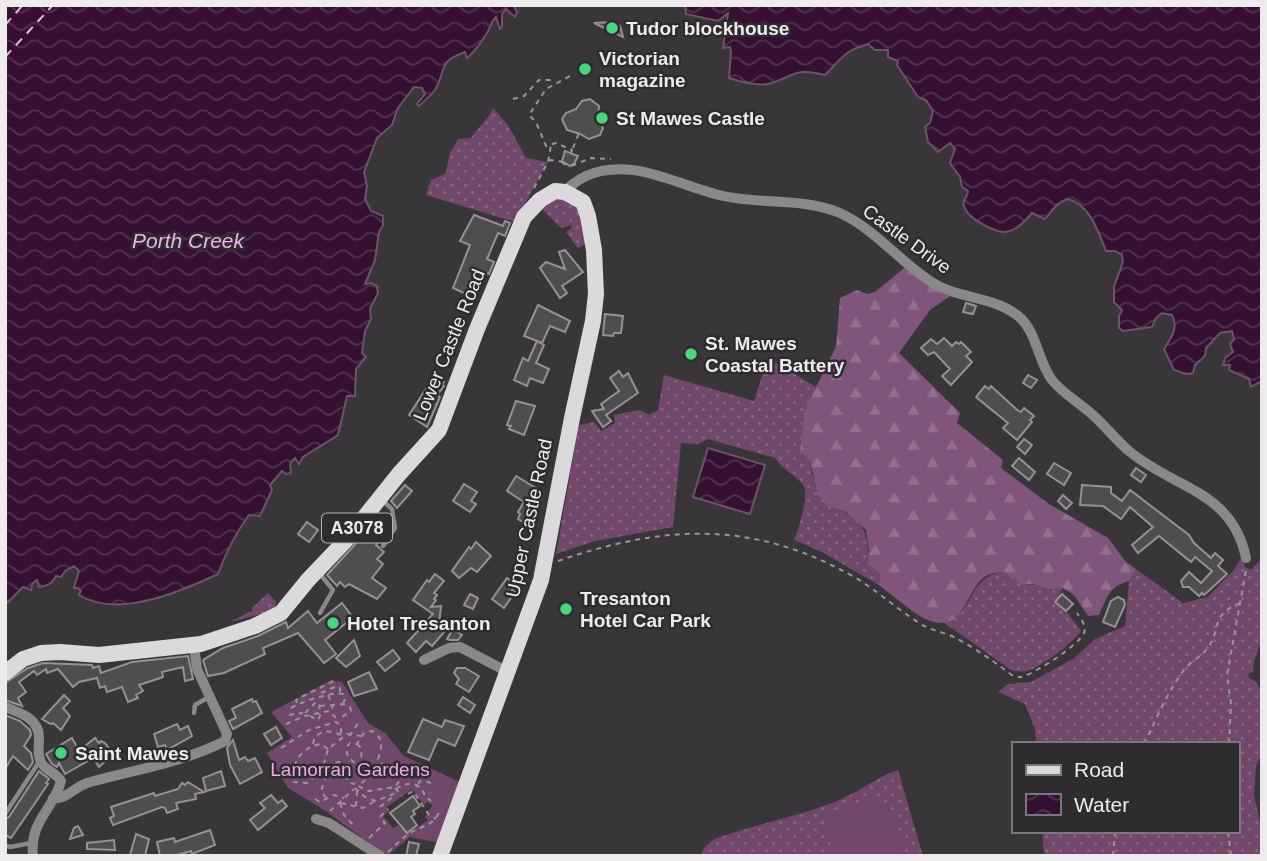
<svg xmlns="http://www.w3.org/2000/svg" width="1267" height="861" font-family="Helvetica,sans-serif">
<defs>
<pattern id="grass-dots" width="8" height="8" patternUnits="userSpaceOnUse" patternTransform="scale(1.75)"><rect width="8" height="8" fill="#71486b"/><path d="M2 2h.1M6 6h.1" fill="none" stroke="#866380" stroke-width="1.8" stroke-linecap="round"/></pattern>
<pattern id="forest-firs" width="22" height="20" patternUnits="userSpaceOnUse" patternTransform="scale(1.75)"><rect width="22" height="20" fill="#81557b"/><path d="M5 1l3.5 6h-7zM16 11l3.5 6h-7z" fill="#936e8e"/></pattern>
<pattern id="water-waves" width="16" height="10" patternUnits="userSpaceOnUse" patternTransform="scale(1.75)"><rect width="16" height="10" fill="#361033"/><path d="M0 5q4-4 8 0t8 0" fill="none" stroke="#533351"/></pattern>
</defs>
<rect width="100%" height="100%" fill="#393639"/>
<g fill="url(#grass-dots)">
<path d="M493,108L508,125L526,158L548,162L515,222L426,195L431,180L445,174L450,153L458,139L471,138C478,127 488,120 493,108Z"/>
<path d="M561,196C587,205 583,220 585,244L578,248L566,232L572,228L571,225L561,228L539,206Z"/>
<path d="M768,358L816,387L804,411L800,450L810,461L812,474L828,505C859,517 872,529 867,564L880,574L879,585L820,551L794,540C798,530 810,494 803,485C798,477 782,469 775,458L708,439L698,444L681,443L673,527L595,541L556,554L579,425L594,422L601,431L615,423L614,415L639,410L649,415L658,410L664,375L754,401Z"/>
<path d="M1242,557L1245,567L1251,570L1261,559L1262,627L1261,642L1254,661L1253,672L1249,673L1248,677L1256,682L1262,692V753L1256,766L1254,795L1262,831V856H1046L1044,852L1042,831H1237V744H1036L1035,729L1025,704L998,692L1008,684L1031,682L1073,659L1095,639L1125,626L1129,581L1136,569L1183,603L1208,597L1233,571Z"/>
<path d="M1004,572L1020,584C1035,583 1048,589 1063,588L1055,602L1066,611L1081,631C1073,643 1041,667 1027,671C1021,672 1017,671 1011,670L943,622C977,615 965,576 1004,572Z"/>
<path d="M268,593L276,602L275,607L262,614L229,622L252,611V608Z"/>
<path d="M898,770L923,856H904L887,804L825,817L835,856H700L704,848L714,839C754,825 795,817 835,802C857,793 875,778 898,770Z"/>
</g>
<path fill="url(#forest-firs)" d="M909,264L956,292L930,310L899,353L960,413L957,423L1003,460L1001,468L1049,504L1108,538L1126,562L1136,569L1129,581C1108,587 1108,596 1099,615L1088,616L1074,595L1063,588L1048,589L1033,584H1020L1004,572C996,573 989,573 983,578C965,593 964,634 928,620C915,615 891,594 879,585L880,574L867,564L869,550L866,530L846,512L828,506L818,494L810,461L800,450L804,411L836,347L840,298L857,290L867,294L875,292Z"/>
<g fill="#71486b" fill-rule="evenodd">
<path d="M331,680L342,682L368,723L385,733L404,756L462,783L439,843L410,837L387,856L327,812L288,788L267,753L292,737L271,712ZM412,789L424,805L427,802L433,805L425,817L428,820L407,834L398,825L393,828L383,816L389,811L387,807Z"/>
<path d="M877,796L887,804L904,856H835L824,817Z"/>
</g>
<g fill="url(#water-waves)" stroke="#6d526a" stroke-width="2">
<path d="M5,5H513L517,12L515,17L506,9L502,14V27L500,29L496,17C490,23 491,27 487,33C481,42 476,51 467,58L465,52C436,63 448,68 435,90C431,95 424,101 419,106L417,104L425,94L422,88L414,87L398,108L392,125L377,138L364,172L367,186L365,199L371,211L383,216V225L379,232L375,260L365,284L371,283L377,286L378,293L370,309L371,319L365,331L362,353L366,357L356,369L355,396H347L338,435L303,457L299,464L295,458L290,463L291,473L286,474L282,471L270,485L272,490L260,516L249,515C235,534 226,552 218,574C180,592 117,619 79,595L81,591L78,588H74L79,571L74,566L65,571L61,577L56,576C52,584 47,586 39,587L37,580L32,584L31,590L23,587L5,605Z"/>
<path d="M685,5H1262V381L1251,387L1249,379L1229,370L1230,365H1223L1225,358L1233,352L1230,344L1234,339L1232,331L1220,333L1206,348L1205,356L1195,365L1193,373L1186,374L1174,370L1164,349C1171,338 1179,327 1172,315L1162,313L1156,318L1152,327L1123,331L1119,328V316L1122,310L1114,302V287L1123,262L1122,255L1115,251H1106C1098,231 1090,204 1067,199C1054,205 1054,209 1045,219L1032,213C1025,221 1016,231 1005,232C994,233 960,215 964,201C965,198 968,195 968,191L962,187L960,177L950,163L955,149L950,143L938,152L928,142L925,127L930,123L933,111L926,100L918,97L897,65L898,61L888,57V50H875L868,44C844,51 842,58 825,75C797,68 797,74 772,83C761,87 740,82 729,78L731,51L730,47L723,48L728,13L718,21L686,14Z"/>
<path d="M708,448L765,465L750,514L693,497Z"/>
</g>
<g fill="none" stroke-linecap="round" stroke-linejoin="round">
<g stroke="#6d526a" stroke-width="3.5">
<path d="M319,695L322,701"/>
<path d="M303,698L306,697"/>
<path d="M343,785L345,782L342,774L346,767"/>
<path d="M430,793L433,796"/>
</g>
<g stroke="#f4b0eb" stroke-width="2" stroke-dasharray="9 7" stroke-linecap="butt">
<path d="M5,25L23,5"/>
<path d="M5,57L53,5"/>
</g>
</g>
<g fill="#504d50" stroke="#959194" stroke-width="2">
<path d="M612,22L620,26L623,37L594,23Z"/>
<path d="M590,99L599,106L598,116L603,128L600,135L589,139L580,134L567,130L562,119L566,113L576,109L582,101Z"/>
<path d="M565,151L578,156L574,164L570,166L562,161Z"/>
<path d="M474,215L503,226L505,221L510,223L505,236L498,233L487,259L494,262L489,274L481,271L476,283L472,281L466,294L453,288L470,245L460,241Z"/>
<path d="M565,250L583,272L562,286L567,293L560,298L540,268L546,262L565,269L559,252Z"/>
<path d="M966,303L976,306L973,314L963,312Z"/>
<path d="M538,305L570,321L565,332L550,326L542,343L524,336Z"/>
<path d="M605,314L623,316L621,333H614L613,336L603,335Z"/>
<path d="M944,338L952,346L956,342L959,344L961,342L971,352L966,356L972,362L951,385L942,376L950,369L934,352L928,355L921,348L931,339L937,344Z"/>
<path d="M537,341L544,345L536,363L549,369L543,383L530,378L527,386L514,380L523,358L528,361Z"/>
<path d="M619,371L623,377L628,373L638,393L606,415L611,421L603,427L592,411L604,409L601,404L619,391L610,378Z"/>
<path d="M435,375L444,382L442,384L444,386L437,395L440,397L427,427L409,415Z"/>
<path d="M1028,375L1037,380L1031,388L1023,383Z"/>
<path d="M985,386L989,389L991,386L1016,409L1021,412L1024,408L1034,416L1030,420L1032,422L1017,440L1003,428L1008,423L976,397Z"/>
<path d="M516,401L535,406L524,435L509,429L511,426L507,425Z"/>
<path d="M1024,439L1032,445L1025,454L1017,447Z"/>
<path d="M1019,458L1035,472L1029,480L1012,466Z"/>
<path d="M1054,463L1071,473L1064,485L1047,474Z"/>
<path d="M1136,468L1146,475L1141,482L1131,475Z"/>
<path d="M516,476L536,488L533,493L538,497L525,523L518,519L520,514L518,512L524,502L507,491Z"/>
<path d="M464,484L477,492L471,501L476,504L470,512L453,501Z"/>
<path d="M405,485L412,491L397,508L391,501Z"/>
<path d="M1082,485L1111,487V493L1122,501L1130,490L1189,535L1194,543L1211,558L1215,553L1223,560L1218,566L1227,574L1204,595L1202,593L1199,596L1189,587H1183L1181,581L1189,572L1201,583L1212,571L1195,557L1191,562L1159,536L1138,553L1132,545L1153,527L1130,507L1121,519L1103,506L1080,505Z"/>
<path d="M1063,495L1072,503L1066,509L1058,501Z"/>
<path d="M381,516L389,523L390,527L376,545L384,552L377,559L383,564L372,578L386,588L377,599L349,584L345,587L340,582L337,586L327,575Z"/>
<path d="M307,522L318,530L309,542L298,534Z"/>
<path d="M476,542L491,556L477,572L471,568L459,578L452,571L469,547L471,549Z"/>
<path d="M435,574L444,581L434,593L437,595L434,599L436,600L431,607L441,606L439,625L445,631L432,646L426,641L416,652L407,643L433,614L413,600L427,580L429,582Z"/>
<path d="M507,578L516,585L512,590L515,592L504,608L492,599Z"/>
<path d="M470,594L478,598L473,609L464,605Z"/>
<path d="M1062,594L1073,604L1066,611L1055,602Z"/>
<path d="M1118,597L1124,600L1125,605L1115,627L1103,622L1111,601Z"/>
<path d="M342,603L351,615L349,616L351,619L325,640L336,654L324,663L298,633L263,648L265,654L224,673L208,676L203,660L223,648L258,636L286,622L288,628L308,611L317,623Z"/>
<path d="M453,629L462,635L458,640H450L447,639Z"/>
<path d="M354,640L360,656L346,667L336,658Z"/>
<path d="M393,650L400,659L385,671L377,662Z"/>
<path d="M188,656L193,679L185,681L183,667L162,672L163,677L139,685L143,691L136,695L138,698L128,702L122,687L107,692L105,686L100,688L97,678L79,682L73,687L58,669L47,673L46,669L37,675L34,671L19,682L26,692L18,698L22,706L5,700V683L28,668L43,663L92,665L93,668L99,666L101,673L132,662Z"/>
<path d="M457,668H465L479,676L469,692L456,684L459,679L454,673Z"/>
<path d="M369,672L377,689L354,696L348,682Z"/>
<path d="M64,695L70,701L63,708L70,716L61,730L53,723L51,724L42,719Z"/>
<path d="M463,697L475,705L470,713L458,705Z"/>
<path d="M252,699L253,702L256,701L262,713L233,729L229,721L236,718L232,709Z"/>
<path d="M5,715L20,721L30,730L31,735L24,746L31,753L33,762L28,770L13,756L5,769Z"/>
<path d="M423,719L442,727L445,720L464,726L455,746L438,739L429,760L408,752Z"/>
<path d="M177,724L180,730L188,726L192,736L167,750L165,745L158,747L154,734Z"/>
<path d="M276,727L282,738L271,745L264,734Z"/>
<path d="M72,738L79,751L95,738L99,743L101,741L105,743L113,754L99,767L93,758L65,774L59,763L57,767L52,764L46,754Z"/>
<path d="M233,740L239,760L245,757L248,761L255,758L262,772L240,784L230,765L227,748Z"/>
<path d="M39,771L49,779L46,783L48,784L11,838L5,835V819L9,817Z"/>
<path d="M221,771L225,786L206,791L203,778Z"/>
<path d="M188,782L204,792L195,794L196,799L176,803L178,809L167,813L165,808L162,807L113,825L110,818L114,816L111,807L154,793L155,796L178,789L182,783L185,785Z"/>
<path d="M271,795L278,803L282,800L287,806L258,830L250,820L265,808L260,803Z"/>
<path d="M413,796L420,806L413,811L415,814L411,817L417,825L407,833L390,813Z"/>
<path d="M78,826L83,835L70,839L74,828Z"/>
<path d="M210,830L215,845L192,854L191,851L174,856H160L157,842L174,838L175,842Z"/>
<path d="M136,834L149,839L145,856L130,855Z"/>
<path d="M114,840L115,850L87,849V843Z"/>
<path d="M409,842L419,844L416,856H406Z"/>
</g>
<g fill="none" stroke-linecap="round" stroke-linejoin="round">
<g stroke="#989698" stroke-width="2" stroke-dasharray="5 5" stroke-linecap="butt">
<path d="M513,99L524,96L539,80H552L554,83"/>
<path d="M573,148L579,133"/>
<path d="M571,153L572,150L556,143L546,146L536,122L529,115L546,89L572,75"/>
<path d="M549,161L551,160L563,162"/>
<path d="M562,163L571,166L591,158L611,159"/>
<path d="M534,188L548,162L551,145"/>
<path d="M558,561C666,524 755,520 856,578C879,592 898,610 921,624C932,631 944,632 956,638C976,649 995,662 1013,676C1018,677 1019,678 1024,676C1037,672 1079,645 1084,633C1087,626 1081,619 1077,613"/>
<path d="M321,693L337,686L340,688V692"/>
<path d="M328,695L333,706L330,711"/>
<path d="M297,703L296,700L301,697L334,681"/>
<path d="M320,706L343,704L350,707L351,711L339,719"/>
<path d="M291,708C301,702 333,691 343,694L345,699L343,704"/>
<path d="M305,713L318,700"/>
<path d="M289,715L303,713"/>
<path d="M310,716L318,720L320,716L319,700"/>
<path d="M286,724L305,716L329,711L337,719"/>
<path d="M349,736L360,721"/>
<path d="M313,744C315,730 330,729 341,735"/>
<path d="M357,744L361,748L362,764L357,765L348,757L346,748L350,743L357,744L364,733L372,731C384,738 382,747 378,759L385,767"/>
<path d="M1144,744C1156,720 1167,693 1183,671C1189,662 1201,657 1207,649C1223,627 1209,615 1241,603"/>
<path d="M1229,744L1231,704L1227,675L1246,570"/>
<path d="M281,748L309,730L336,722L341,726V737"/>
<path d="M328,749L321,744C301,747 291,763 294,782L307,783L322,771L328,749L347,734L361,736"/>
<path d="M385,767L401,769L403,776L395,787L369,791L358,786L365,780L366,773Z"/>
<path d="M418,784L420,781L429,782L432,785"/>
<path d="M355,788L365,797L376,801L398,792"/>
<path d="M395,788L402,796"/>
<path d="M396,789C406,783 413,781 422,789L425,796L431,801"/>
<path d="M408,794L413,791L429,815L436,819"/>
<path d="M326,798L321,791L326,777L337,762H341L349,783L358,784"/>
<path d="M315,799L320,802L334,795L344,798"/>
<path d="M340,803L344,815L354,826"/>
<path d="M341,803L363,808L375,801"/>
<path d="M356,806L357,791"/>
<path d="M380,807L395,795"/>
<path d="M330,811L354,789"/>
<path d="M1228,831L1231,856"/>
<path d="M369,838L385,823L380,817L388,809"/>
<path d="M388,852C395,846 402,838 410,833C423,825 434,826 440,810"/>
<path d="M1113,856L1115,831"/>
</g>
<g stroke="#8a888a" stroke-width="4.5">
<path d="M383,546L395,528L392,509L383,501"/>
<path d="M320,613L333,590L320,574"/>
<path d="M194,713L195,705L209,697"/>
<path d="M5,814L39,762"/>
<path d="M5,845L10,847L31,843"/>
</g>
<g stroke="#8a888a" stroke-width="10">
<path d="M565,192C571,184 578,180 586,176C630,156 677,185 719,195C758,205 803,197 840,213C875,229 901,263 933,283C959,299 992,296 1017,315C1037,330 1037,360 1052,380C1064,395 1082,404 1096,418C1107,428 1117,441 1129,451C1174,489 1232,490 1246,558"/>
<path d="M424,660L449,648L460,647L508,672"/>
<path d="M5,707C21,713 40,719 39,739C39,747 37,755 41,762C45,771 56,772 61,781C54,809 29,821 33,856"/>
<path d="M53,798C65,800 75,787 87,783C133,770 182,763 225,741L227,734L197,669L194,646"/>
<path d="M316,819L329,823L380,856"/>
</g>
<path stroke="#dcd9dc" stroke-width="16" d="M5,673L23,659L41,653L60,652L99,655L201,644L255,626L281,613L308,580L347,539L399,474L439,430L477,329L524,217L540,200L555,191L565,192L583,202L588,216L594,250L596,294L593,321L572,418L541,580L440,856"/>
</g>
<g fill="#45d77a" stroke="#2f2c2f" stroke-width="2.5">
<circle cx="612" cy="28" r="7"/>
<circle cx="585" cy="69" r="7"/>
<circle cx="602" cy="118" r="7"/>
<circle cx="691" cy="354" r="7"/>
<circle cx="566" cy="609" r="7"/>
<circle cx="333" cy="623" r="7"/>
<circle cx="61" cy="753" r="7"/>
</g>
<g text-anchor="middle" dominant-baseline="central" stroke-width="5" stroke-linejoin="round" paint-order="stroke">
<rect fill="#2f2c2f" stroke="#b4b2b3" stroke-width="2" x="322" y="513.5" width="70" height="29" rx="5"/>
<g font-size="18" font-weight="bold" fill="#edebec">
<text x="357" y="528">A3078</text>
</g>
<g font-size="19" font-weight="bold" fill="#edebec" stroke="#2f2c2f" text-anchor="start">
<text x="626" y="28">Tudor blockhouse</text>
<text x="599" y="58">Victorian<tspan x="599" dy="22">magazine</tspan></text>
<text x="616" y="118">St Mawes Castle</text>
<text x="705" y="343">St. Mawes<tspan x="705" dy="22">Coastal Battery</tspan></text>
<text x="580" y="598">Tresanton<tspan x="580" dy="22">Hotel Car Park</tspan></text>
<text x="347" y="623">Hotel Tresanton</text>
<text x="75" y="753">Saint Mawes</text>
</g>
<g font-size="19" fill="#edebec" stroke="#2f2c2f">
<text transform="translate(907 239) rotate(36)">Castle Drive</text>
<text transform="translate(449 345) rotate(-68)">Lower Castle Road</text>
<text transform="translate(529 518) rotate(-78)">Upper Castle Road</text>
</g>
<g font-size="19" fill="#efaae5" stroke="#2f2c2f">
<text x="350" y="769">Lamorran Gardens</text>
</g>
<g font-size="21" font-style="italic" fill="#f4b0eb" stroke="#2f2c2f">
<text x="188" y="240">Porth Creek</text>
</g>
</g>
<rect width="1267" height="861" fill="none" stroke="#edebec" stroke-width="14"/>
<rect x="1012" y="742" width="228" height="91" fill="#2f2c2f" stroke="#7b787b" stroke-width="2"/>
<rect x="1026" y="765" width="35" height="10" fill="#dcd9dc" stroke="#7b787b" stroke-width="2"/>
<text x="1074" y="777" font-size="21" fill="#edebec">Road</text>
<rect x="1026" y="794" width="35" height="21" fill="url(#water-waves)" stroke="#7b787b" stroke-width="2"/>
<text x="1074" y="812" font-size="21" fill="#edebec">Water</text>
</svg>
